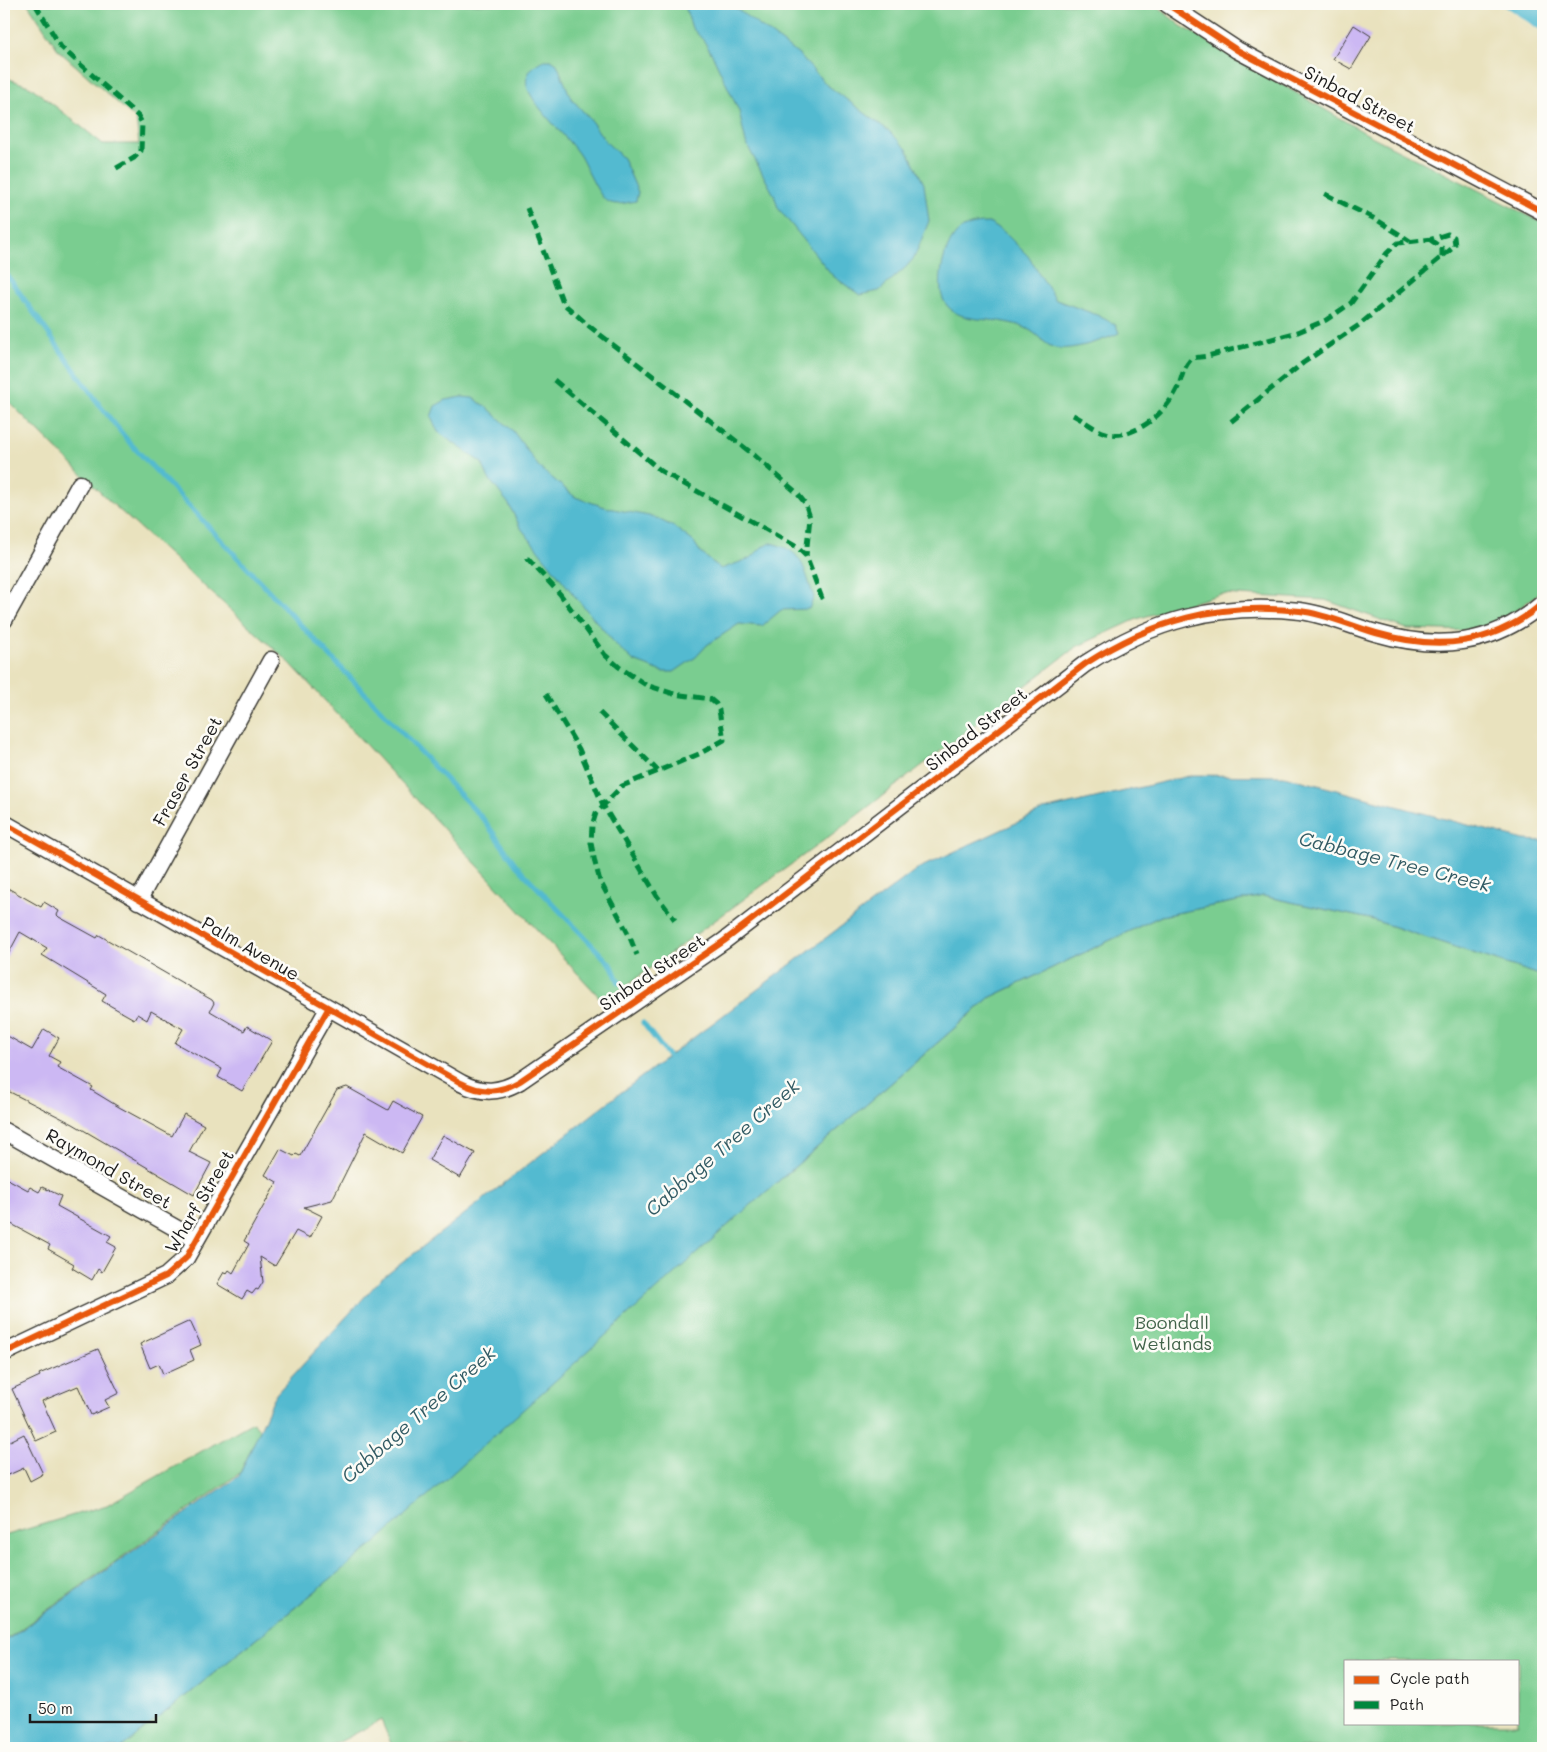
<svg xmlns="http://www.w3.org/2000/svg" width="1547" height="1752" font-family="Mali,sans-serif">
<rect width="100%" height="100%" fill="#fdfcf7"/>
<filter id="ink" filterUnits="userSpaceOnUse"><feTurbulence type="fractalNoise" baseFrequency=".02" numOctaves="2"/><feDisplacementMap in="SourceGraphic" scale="10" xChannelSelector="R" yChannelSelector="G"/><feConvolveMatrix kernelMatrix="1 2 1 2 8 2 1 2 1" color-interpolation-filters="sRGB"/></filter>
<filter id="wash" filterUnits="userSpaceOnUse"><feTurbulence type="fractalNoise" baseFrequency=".0096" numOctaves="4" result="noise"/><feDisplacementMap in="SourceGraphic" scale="20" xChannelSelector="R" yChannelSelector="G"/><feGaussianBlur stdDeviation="1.12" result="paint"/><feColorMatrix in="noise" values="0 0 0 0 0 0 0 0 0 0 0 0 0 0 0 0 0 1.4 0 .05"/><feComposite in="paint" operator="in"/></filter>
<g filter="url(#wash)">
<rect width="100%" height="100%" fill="#e9e2be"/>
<g fill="#7acd90" stroke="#4b7456" fill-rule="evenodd">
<path d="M28,4H1154L1181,26L1367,134L1543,223V590L1510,615L1477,631L1407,629L1325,600L1221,594L1137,619L1076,647L842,827L604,1002L290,663L106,498L4,397V77L31,87L103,144H139L136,119L59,51Z"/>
<path d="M1263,896L1370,919L1543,976V1748H393L381,1720L328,1748H121L318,1589L736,1218L989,998L1161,916ZM1346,1661H1518V1723H1346Z"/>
<path d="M253,1422L260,1430L240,1473L4,1641V1536L107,1505Z"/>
</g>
<g fill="#53bad0" stroke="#386b76">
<path d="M684,4H730L799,55L827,85L889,131L907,149L924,184L929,221L914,258L906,267L879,291L860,295L833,276L778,208L774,195L746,143L739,111L713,56L704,41L692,28Z"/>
<path d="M1494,4H1543V37Z"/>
<path d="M544,60H551L557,64L571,98L589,118L606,142L623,158L638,192L636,201C627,202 616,207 607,201C598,196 586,166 580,156C568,137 533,107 527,86C524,74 534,64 544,60Z"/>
<path d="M989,223L1004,232L1028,256L1056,300L1097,315L1116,325L1119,333C1105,340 1072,351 1056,348C1046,346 1039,336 1031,331C1025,327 1016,324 1010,323C988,317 957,324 944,301C935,285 944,241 960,230C969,224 978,223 989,223Z"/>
<path d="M462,397L473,398L489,409L513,431L539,467L575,497L608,508L654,517L674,527L694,542L701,553L721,569L751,558L762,547L771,543C805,551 803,568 814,597L809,609L781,610L762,626L739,624L707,645L696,657L674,672H663L634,661L618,647L577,599L520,527L508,503L489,479L482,463L438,432L431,417L435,406L446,400Z"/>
<path d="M1193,775L1284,776L1524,840L1543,841V976L1370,919L1263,896L1161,916L989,998L736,1218L375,1543L121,1748H4V1642L239,1476L276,1394L380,1280L607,1103L917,869L1044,810Z"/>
</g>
<path fill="#e9e2be" d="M1492,4H1501L1543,32V38Z"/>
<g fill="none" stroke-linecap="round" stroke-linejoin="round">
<g stroke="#53bad0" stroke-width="5">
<path d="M4,271L101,407L129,442L484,820L516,865L612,966L619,983"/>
<path d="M643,1023L673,1062"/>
</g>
</g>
<g id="blocks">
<g fill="#ccb8f3">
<path d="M1354,25L1371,36L1351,69L1333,59Z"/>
<path d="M4,886L41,907L44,902L59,911L57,915L59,917L97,938L99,935L212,1000L214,1003L210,1011L244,1031L247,1026L272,1041L242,1091L218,1077L222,1069L175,1043L183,1029L151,1011L147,1020L137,1014L134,1019L102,1001L106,994L42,955L47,948L20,932L4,962Z"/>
<path d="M44,1029L59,1038L49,1056L60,1062L57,1067L93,1087L91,1090L119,1107L172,1136L184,1114L204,1125L189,1152L211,1163L194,1195L73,1124L4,1089V1034L32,1050Z"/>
<path d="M347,1087L388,1110L393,1101L422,1117L402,1153L366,1132L332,1200L304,1207L322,1216L310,1238L296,1231L275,1266L260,1257L263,1282L258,1290L256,1289L252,1294L247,1291L242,1299L217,1284L224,1272L227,1273L229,1270L233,1273L249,1244L244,1241L277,1182L265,1175L280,1149L294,1156L296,1154L300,1156L337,1090Z"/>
<path d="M443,1135L475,1153L460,1178L429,1160Z"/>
<path d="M4,1177L28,1190L30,1187L39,1192L42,1187L61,1196L57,1206L111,1236L107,1242L116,1247L102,1272L98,1269L92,1280L72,1268L74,1264L48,1249L50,1245L4,1220Z"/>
<path d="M190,1321L201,1345L190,1350L194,1360L163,1374L159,1364L150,1368L140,1344Z"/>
<path d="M98,1349L119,1393L105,1400L109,1407L91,1415L78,1386L42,1401L56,1432L36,1441L12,1389L40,1376L39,1374Z"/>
<path d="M24,1434L43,1474L30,1481L24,1468L4,1477V1444Z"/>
</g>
</g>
</g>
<g filter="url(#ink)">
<use href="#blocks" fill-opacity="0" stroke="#3b3a34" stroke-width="1"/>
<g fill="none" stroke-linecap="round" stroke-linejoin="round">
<defs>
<g id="minor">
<path d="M1167,4L1237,50L1543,212"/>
<path d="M4,620L80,484"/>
<path d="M4,823L461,1083C482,1094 500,1093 520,1081L724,941L1085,664C1153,620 1218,602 1300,611C1326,614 1351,626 1376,633C1438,651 1493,646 1543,603"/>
<path d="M138,901L271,660"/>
<path d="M4,1131L195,1239"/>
<path d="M4,1353L166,1276L186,1258L328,1009"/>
</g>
</defs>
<use href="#minor" stroke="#3b3a34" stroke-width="19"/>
<use href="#minor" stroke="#fff" stroke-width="16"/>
<g stroke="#00873e" stroke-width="5" stroke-dasharray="10 5" stroke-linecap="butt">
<path d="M35,4L61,47L138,116L142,123L141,151L134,158L113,170"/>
<path d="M1325,194L1377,220L1410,241"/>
<path d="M527,208L563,303L589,326L754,455L796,492L805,503L810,517L806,556"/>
<path d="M1429,239L1442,248V258"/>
<path d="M554,380L661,471L797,547L806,556L823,601"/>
<path d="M1073,415C1083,420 1092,428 1103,432C1133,444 1169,410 1179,385C1183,374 1183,368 1192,358L1208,356L1298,332L1326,320L1351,303L1387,253L1398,243L1432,239L1448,234L1454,237L1455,246L1359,325L1303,363L1228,424"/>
<path d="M527,558L560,594L605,655L619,667L646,685L674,694L710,699L716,704L719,710L724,740L699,754L622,786L596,813L592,826L591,843L595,863L600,881L629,935L637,955"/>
<path d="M546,694L579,749L603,805L657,896L675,920"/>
<path d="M599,712L658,771"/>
</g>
<defs>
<g id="cycleway">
<path d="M1167,4L1237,50L1543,212"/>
<path d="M4,823L461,1083C482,1094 500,1093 520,1081L724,941L1085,664C1153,620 1218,602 1300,611C1326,614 1351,626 1376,633C1438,651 1493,646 1543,603"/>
<path d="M4,1353L166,1276L186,1258L328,1009"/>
</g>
</defs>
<use href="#cycleway" stroke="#fdfcf7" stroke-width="9"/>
<use href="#cycleway" stroke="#e8590c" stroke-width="6"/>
</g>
</g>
<g text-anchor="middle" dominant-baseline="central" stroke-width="5" stroke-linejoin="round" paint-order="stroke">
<g font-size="18" fill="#1c1c1c" stroke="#fdfcf7">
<text transform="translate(1360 99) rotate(28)">Sinbad Street</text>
<text transform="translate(976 729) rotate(-38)">Sinbad Street</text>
<text transform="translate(187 771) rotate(-61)">Fraser Street</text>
<text transform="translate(251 948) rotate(30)">Palm Avenue</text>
<text transform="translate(652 972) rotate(-34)">Sinbad Street</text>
<text transform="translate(109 1168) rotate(30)">Raymond Street</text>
<text transform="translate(199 1201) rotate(-59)">Wharf Street</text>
</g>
<g font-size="18" fill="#42634a" stroke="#fdfcf7">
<text x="1172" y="1322">Boondall<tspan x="1172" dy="21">Wetlands</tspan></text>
</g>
<g font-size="19" font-style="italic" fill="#325b64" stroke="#fdfcf7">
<text transform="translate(1395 861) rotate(14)">Cabbage Tree Creek</text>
<text transform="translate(722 1147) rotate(-41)">Cabbage Tree Creek</text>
<text transform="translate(418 1414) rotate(-41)">Cabbage Tree Creek</text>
</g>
</g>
<rect width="1547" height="1752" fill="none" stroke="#fdfcf7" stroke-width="20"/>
<rect x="1344" y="1660" width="175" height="65" fill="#fdfcf7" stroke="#a3a29f"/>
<rect x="1354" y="1676" width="25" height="8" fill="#e8590c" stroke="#a3a29f"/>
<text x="1390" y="1684" font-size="15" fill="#1c1c1c">Cycle path</text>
<rect x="1354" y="1701" width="25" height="8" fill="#00873e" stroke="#a3a29f"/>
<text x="1390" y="1710" font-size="15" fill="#1c1c1c">Path</text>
<path d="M30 1714v8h126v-8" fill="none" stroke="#1c1c1c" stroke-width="2.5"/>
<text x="38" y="1714" font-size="15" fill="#1c1c1c" stroke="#fdfcf7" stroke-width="4" paint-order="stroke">50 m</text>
</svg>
